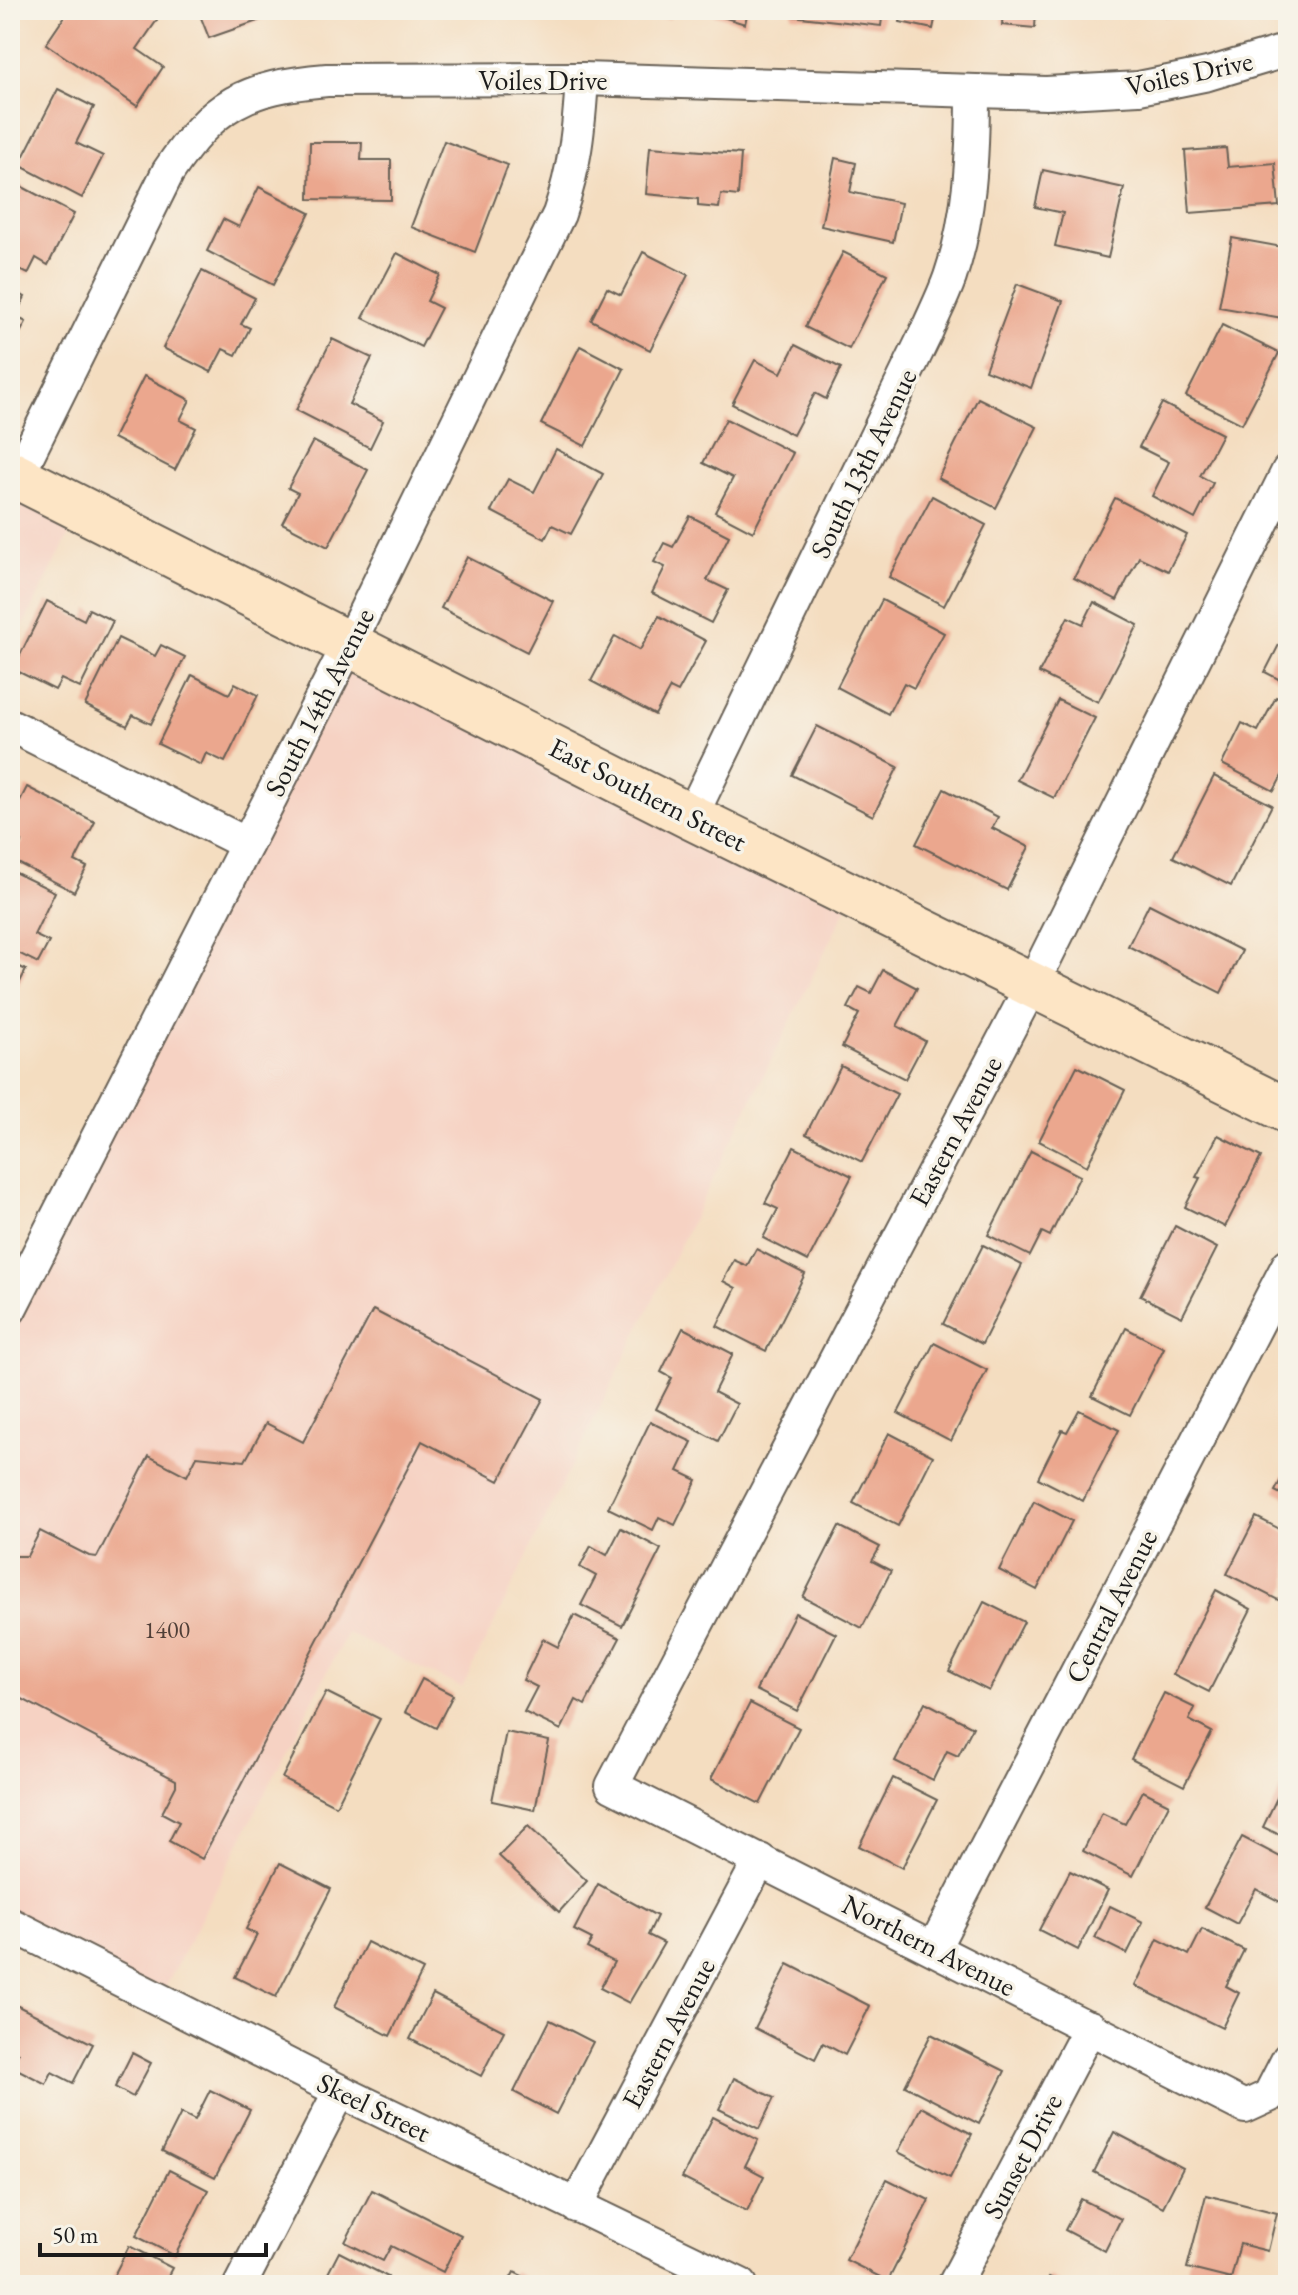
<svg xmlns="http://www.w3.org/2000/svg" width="1298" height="2295" font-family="'EB Garamond',serif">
<rect width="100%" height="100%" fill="#f7f3e8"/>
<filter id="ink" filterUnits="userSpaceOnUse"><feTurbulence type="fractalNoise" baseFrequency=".0125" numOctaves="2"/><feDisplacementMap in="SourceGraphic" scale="16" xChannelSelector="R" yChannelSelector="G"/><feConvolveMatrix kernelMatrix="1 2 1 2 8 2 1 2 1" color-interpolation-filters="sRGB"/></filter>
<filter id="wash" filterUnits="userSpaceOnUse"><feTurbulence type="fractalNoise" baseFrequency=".006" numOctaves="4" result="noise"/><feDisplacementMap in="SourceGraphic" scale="32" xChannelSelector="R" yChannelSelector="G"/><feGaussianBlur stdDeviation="1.8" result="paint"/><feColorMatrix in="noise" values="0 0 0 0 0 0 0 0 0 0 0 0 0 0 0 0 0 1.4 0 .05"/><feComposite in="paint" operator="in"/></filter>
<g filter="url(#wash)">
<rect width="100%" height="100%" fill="#f4ddc0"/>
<g fill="#f6d2c3">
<path d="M10,473L82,509L10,652Z"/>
<path d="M349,644L852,896L462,1688L347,1633L159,2000L10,1924V1309Z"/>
</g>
<g id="blocks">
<g fill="#eba78e">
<path d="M69,10H142L157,20L137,49L163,67L137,106L46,44Z"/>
<path d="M198,10H263L266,18L209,38Z"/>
<path d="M388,10H465V14L388,13Z"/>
<path d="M494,10H520V14L493,12Z"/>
<path d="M638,10H670V19L638,16Z"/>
<path d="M700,10H748L745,24Z"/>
<path d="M792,10H883L881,26L792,16Z"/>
<path d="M902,10H937L933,29L900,22Z"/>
<path d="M951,10H979L978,16Z"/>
<path d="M1003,10H1036L1035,28L1002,25Z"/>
<path d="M1045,10H1081V15L1045,12Z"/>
<path d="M1164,10H1191V11L1166,17Z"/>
<path d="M58,89L94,107L76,143L103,156L82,198L19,165Z"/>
<path d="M444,141L508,165L475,252L411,227Z"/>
<path d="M310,142H362L361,160H391V200L309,199Z"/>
<path d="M650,147L741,154L738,196L721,194L719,208L698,206V199L646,194Z"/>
<path d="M1226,148L1228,167L1275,163L1279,206L1190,213L1185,151Z"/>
<path d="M835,158L856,163L850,192L901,203L893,242L821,226Z"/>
<path d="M1043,170L1124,188L1108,258L1055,246L1063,213L1035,207Z"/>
<path d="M13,182L74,214L48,265L36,258L28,274L10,265V188Z"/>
<path d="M259,187L310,213L273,285L207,251L223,219L239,227Z"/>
<path d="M1232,238L1288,248V319L1219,307Z"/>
<path d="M643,252L688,275L650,350L591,320L607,288L621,295Z"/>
<path d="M843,252L887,274L849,349L805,327Z"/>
<path d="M397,253L440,275L427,301L441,308L421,347L363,318Z"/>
<path d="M202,271L255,298L241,324L250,328L236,355L223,349L211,372L163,348Z"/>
<path d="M1017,284L1063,301L1031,388L985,370Z"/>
<path d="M10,289L25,297L15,316L26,322L10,352Z"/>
<path d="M1222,325L1279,353L1242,424L1186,396Z"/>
<path d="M332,339L372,358L349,404L383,421L370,448L296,410Z"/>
<path d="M795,345L841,368L826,399L815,393L793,435L732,404L755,360L781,373Z"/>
<path d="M580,346L624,369L585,446L541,424Z"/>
<path d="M144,376L190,400L180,420L196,428L175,470L113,438Z"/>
<path d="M978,398L1037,427L996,508L938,478Z"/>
<path d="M1162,403L1222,434L1200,476L1213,483L1195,519L1152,496L1169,462L1139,447Z"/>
<path d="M726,419L793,453L753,532L715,512L733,478L703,463Z"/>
<path d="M313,441L368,470L328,547L282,523L298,493L288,488Z"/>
<path d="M556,449L603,474L571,534L552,525L545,539L491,511L508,479L534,492Z"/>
<path d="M932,496L986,525L944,606L889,577Z"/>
<path d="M1115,498L1187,535L1168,571L1139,557L1117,600L1074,578Z"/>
<path d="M690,516L729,536L707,580L728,590L711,623L652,593L665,567L654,562L664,543L673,547Z"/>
<path d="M467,557L553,601L527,652L441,608Z"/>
<path d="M882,600L944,633L914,688L904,683L888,714L837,687Z"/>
<path d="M47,601L84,620L89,609L113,621L80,688L61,679L55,690L13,669Z"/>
<path d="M1094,602L1138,625L1098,702L1039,673L1068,617L1083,624Z"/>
<path d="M659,616L706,641L678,692L670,688L655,715L591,681L615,636L640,650Z"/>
<path d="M1288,627V684L1265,672Z"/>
<path d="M118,638L155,656L161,645L185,657L151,724L133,715L127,726L85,705Z"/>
<path d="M192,675L229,694L235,683L258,695L225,762L206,753L201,765L158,744Z"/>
<path d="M1276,697L1288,703V764L1274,791L1222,764L1242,723L1258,731Z"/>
<path d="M1058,700L1095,718L1054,798L1017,780Z"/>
<path d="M817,726L898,767L873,816L792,775Z"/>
<path d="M1214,776L1272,805L1231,886L1173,857Z"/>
<path d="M27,787L95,822L75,861L87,867L74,892L12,860L22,841L10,835V820Z"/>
<path d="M944,789L998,817L992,828L1029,847L1007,890L916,844Z"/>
<path d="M10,870L55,892L34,935L49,942L38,963L10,949Z"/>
<path d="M1149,904L1242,951L1221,993L1128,946Z"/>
<path d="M10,962L26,970L10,1002Z"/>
<path d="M883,970L917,988L897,1026L925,1041L905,1079L842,1047L859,1014L848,1008L859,987L871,993Z"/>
<path d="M841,1066L897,1094L862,1162L806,1134Z"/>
<path d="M1077,1066L1125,1090L1087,1166L1039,1141Z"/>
<path d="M1218,1135L1261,1157L1225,1227L1185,1207L1200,1178L1196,1177Z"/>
<path d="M794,1147L852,1176L808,1261L763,1238L778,1209L765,1203Z"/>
<path d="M1031,1151L1080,1176L1050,1236L1042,1232L1030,1256L988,1235Z"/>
<path d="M1175,1226L1217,1248L1182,1317L1140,1296Z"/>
<path d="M983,1245L1022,1265L982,1344L943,1324Z"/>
<path d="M756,1249L805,1274L766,1351L717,1326L736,1288L723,1281L734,1260L747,1266Z"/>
<path d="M373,1310L543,1399L499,1481L422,1441L202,1859L169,1841L179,1822L162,1813L176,1786V1780L13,1694L10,1700V1564L14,1556H27L40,1531L89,1556L97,1557L149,1456L187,1476L197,1456L245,1461L266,1423L303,1442Z"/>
<path d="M683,1328L733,1354L714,1392L737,1404L718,1441L656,1409L672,1378L661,1372Z"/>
<path d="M1126,1328L1164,1348L1130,1415L1092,1396Z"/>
<path d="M934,1343L987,1370L951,1441L898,1413Z"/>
<path d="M1079,1410L1119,1430L1083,1501L1038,1478L1062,1430L1067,1432Z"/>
<path d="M650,1422L692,1442L678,1471L697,1480L675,1525L659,1517L653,1530L608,1508Z"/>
<path d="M889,1433L933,1456L898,1526L853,1503Z"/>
<path d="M1288,1466V1498L1275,1491Z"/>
<path d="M1034,1501L1072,1521L1037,1590L999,1570Z"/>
<path d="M1256,1517L1288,1533V1585L1280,1601L1227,1574Z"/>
<path d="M839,1526L880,1547L872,1561L891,1571L862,1628L803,1597Z"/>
<path d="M621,1528L661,1549L622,1626L581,1605L596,1576L580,1567L591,1546L607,1555Z"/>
<path d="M1216,1590L1251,1609L1209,1692L1173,1674Z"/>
<path d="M984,1602L1024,1622L989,1691L949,1671Z"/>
<path d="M795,1613L836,1634L797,1711L756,1690Z"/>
<path d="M574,1615L620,1638L585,1705L576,1700L561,1730L524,1712L537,1687L523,1680L543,1639L558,1647Z"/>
<path d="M422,1679L453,1695L436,1728L405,1712Z"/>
<path d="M326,1692L380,1719L336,1806L282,1778Z"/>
<path d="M1164,1693L1195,1708L1189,1720L1212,1732L1184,1786L1131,1759Z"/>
<path d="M925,1702L973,1727L958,1756L947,1751L933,1780L895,1761Z"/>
<path d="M750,1703L799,1728L760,1804L711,1779Z"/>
<path d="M506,1732L549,1741L535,1810L492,1801Z"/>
<path d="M1288,1775V1839L1263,1827Z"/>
<path d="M893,1778L937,1800L902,1868L859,1846Z"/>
<path d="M1143,1791L1169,1804L1133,1876L1083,1851L1102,1813L1125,1824Z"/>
<path d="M528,1826L587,1881L559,1912L499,1856Z"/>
<path d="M1242,1837L1288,1861V1886L1280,1902L1256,1889L1237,1924L1205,1907Z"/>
<path d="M280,1863L331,1889L276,1997L235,1977L257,1935L246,1929Z"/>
<path d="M1070,1871L1108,1890L1078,1950L1039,1930Z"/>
<path d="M598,1884L657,1916L648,1935L664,1943L629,2003L600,1988L614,1962L587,1948L592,1939L574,1930Z"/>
<path d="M1110,1906L1143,1922L1127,1954L1095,1938Z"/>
<path d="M1202,1929L1244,1950L1226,1986L1239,1993L1222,2028L1135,1986L1158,1939L1189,1955Z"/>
<path d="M367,1942L423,1970L390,2036L334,2007Z"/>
<path d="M788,1964L870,2006L845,2055L823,2043L815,2059L755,2028Z"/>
<path d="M433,1994L504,2031L481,2076L410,2039Z"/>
<path d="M10,2002L93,2044L73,2083L52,2072L46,2084L11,2066L18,2053L10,2049Z"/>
<path d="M550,2020L593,2042L556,2114L514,2092Z"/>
<path d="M931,2034L1005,2071L979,2124L905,2086Z"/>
<path d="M132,2053L151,2063L133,2097L115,2087Z"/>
<path d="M734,2078L774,2098L759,2129L719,2109Z"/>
<path d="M210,2090L250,2110L215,2178L162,2151L181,2113L195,2120Z"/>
<path d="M921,2107L972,2134L950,2178L898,2152Z"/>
<path d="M713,2117L758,2140L745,2166L764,2176L747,2211L682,2178Z"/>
<path d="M1114,2132L1183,2168L1163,2207L1094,2172Z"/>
<path d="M169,2170L208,2190L175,2256L136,2236Z"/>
<path d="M887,2179L929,2200L888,2281L846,2260Z"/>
<path d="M372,2190L461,2235L443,2272L391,2246L383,2261L345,2242Z"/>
<path d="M1206,2195L1277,2213L1268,2251L1240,2244L1231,2279L1187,2268Z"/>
<path d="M1081,2199L1121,2219L1105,2251L1065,2230Z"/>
<path d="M129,2246L172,2268L163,2285H109Z"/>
<path d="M339,2252L388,2277L384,2285H322Z"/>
<path d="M514,2272L540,2285H507Z"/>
<path d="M1049,2277L1065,2285H1045Z"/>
</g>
</g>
</g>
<g filter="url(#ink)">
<use href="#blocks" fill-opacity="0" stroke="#686055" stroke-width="2"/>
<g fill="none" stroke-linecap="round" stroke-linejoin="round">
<defs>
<g id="street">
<path d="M1288,471L1032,985L612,1786L1245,2107L1269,2096L1288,2059"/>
<path d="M17,477L168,172C214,103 245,87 327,80L582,79L1046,93L1139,88L1208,74L1288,50"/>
<path d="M10,725L247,844"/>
<path d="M691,817L925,335C933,316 943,297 950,277C970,218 973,155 973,92"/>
<path d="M10,1309L349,644L559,214C575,168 579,128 582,79"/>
<path d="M10,1924L340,2091L741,2285"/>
<path d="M934,1948L1288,1265"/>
<path d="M576,2206L760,1860"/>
<path d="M240,2285L340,2091"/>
<path d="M954,2285L1090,2027"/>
</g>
<path id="secondary" d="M10,473L691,817L1288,1111"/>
</defs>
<use href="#street" stroke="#686055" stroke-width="36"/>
<use href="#secondary" stroke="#686055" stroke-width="48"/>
<use href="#street" stroke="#fff" stroke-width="32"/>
<use href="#secondary" stroke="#fde5c5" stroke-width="44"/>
</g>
</g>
<g text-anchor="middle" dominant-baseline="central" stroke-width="7" stroke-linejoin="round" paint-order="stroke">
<g font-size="24" fill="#503f38">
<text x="167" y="1629">1400</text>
</g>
<g font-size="28" fill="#1c1c1c" stroke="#f7f3e8">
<text transform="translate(1189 73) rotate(-12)">Voiles Drive</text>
<text x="543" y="80">Voiles Drive</text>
<text transform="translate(863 463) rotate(-64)">South 13th Avenue</text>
<text transform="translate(319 702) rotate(-63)">South 14th Avenue</text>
<text transform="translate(648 794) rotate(27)">East Southern Street</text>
<text transform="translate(955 1131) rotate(-62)">Eastern Avenue</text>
<text transform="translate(1111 1606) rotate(-63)">Central Avenue</text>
<text transform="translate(929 1945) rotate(27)">Northern Avenue</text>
<text transform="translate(668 2033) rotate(-62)">Eastern Avenue</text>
<text transform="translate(374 2107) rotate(26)">Skeel Street</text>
<text transform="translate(1022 2156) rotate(-62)">Sunset Drive</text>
</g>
</g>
<rect width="1298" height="2295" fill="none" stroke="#f7f3e8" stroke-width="40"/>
<path d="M40 2243v12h226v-12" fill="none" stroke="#1c1c1c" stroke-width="4"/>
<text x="52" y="2243" font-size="24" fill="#1c1c1c" stroke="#f7f3e8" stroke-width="6" paint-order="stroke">50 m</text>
</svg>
